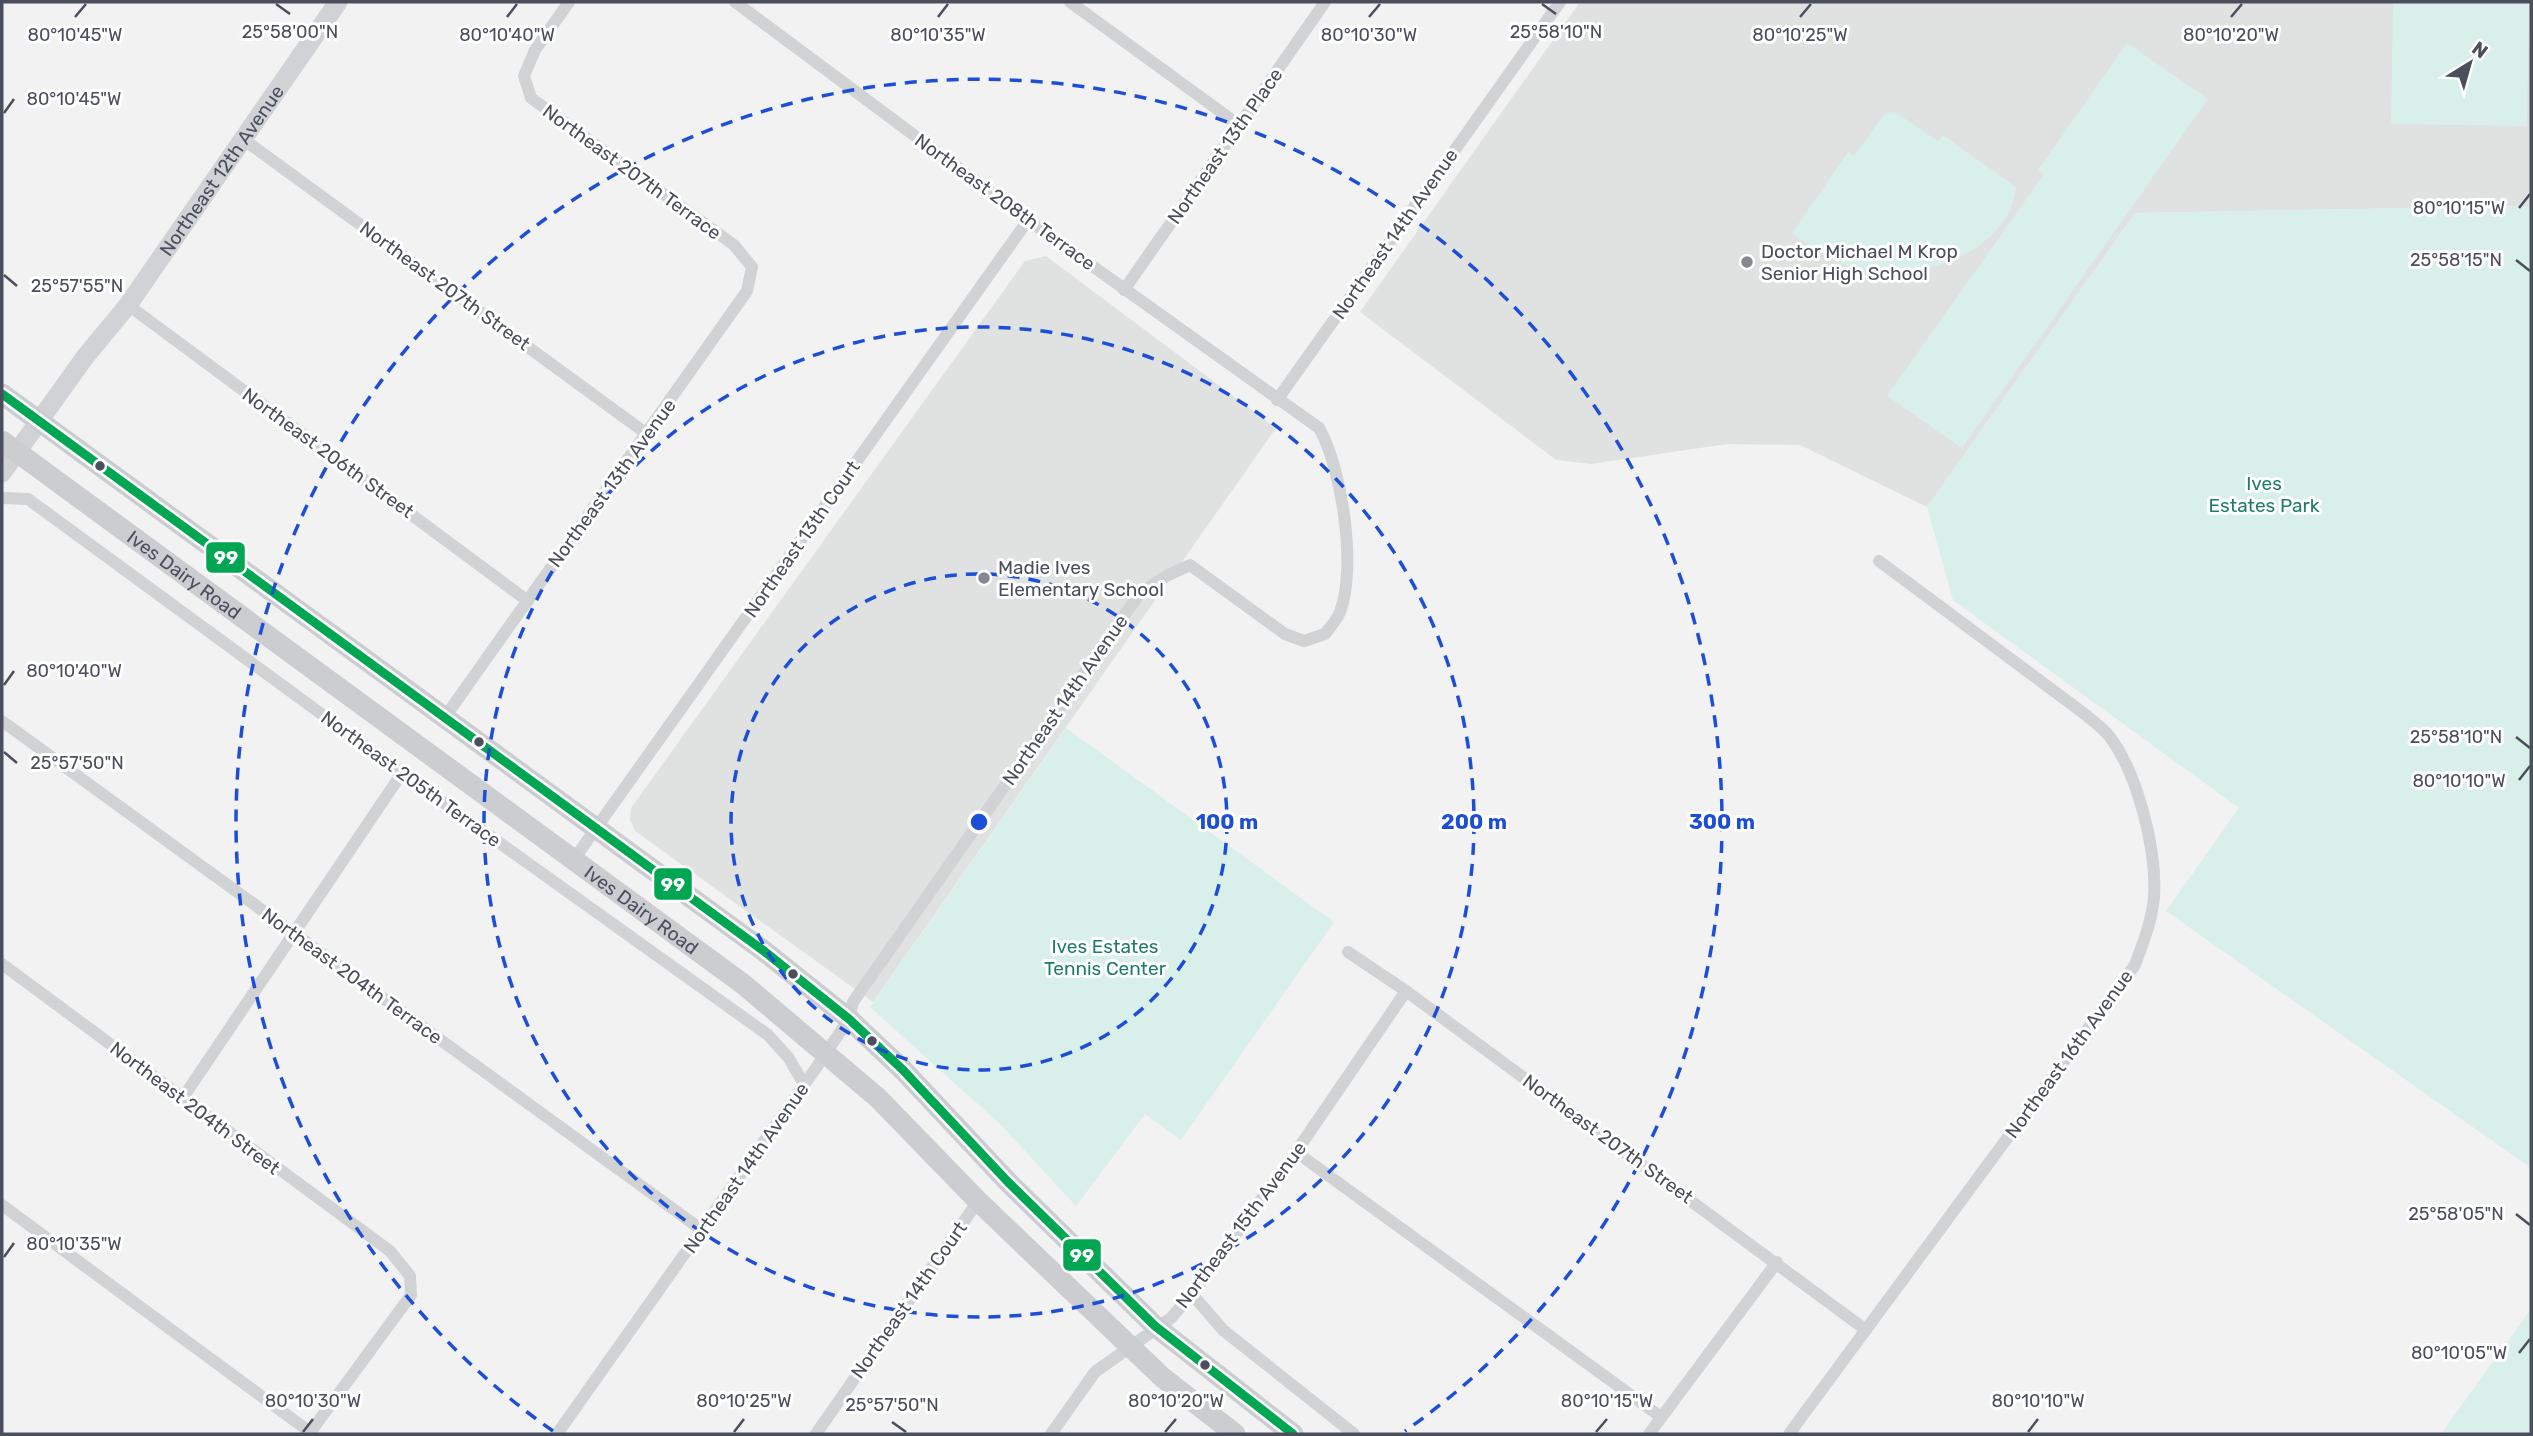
<svg xmlns="http://www.w3.org/2000/svg" width="2533" height="1436" font-family="Rubik,sans-serif">
<rect width="100%" height="100%" fill="#f2f2f2"/>
<g fill="#e0e1e1">
<path d="M1580,2H2531V206L2135,213L1927,507L1800,445L1727,444L1591,464L1556,460L1360,312Z"/>
<path d="M1046,256L1276,428L873,1002L635,831L630,819L631,808L1025,261Z"/>
</g>
<g fill="#d9efe9">
<path d="M2393,2H2529L2527,126L2391,124Z"/>
<path d="M2127,43L2208,99L1962,448L1887,396L2044,174L2038,170Z"/>
<path d="M1895,112L1938,141L1943,135L2016,187C2014,195 2013,206 2009,213C1982,262 1909,281 1857,269C1833,263 1812,247 1792,233L1848,152L1854,156L1885,113Z"/>
<path d="M2531,206V1168L2166,911L2239,808L1953,600L1927,507L2135,213Z"/>
<path d="M1066,728L1334,922L1181,1140L1145,1114L1076,1206L999,1123L870,1007Z"/>
<path d="M2531,1309V1434H2441Z"/>
</g>
<g fill="none" stroke-linecap="round" stroke-linejoin="round">
<g stroke="#d1d2d4" stroke-width="12">
<path d="M1070,2L1239,125"/>
<path d="M243,139L647,434"/>
<path d="M1124,290L1325,2"/>
<path d="M128,305L528,601"/>
<path d="M1277,400L1560,2"/>
<path d="M2,498L28,499L402,773L768,1035L788,1057L804,1084"/>
<path d="M445,717L747,291L752,267L734,245L531,98L524,76L535,50L569,2"/>
<path d="M2,721L702,1230"/>
<path d="M575,858L1028,220"/>
<path d="M1348,952L1406,991L1866,1330"/>
<path d="M2,964L390,1251L410,1276L411,1295L309,1434"/>
<path d="M182,1099L402,773"/>
<path d="M1296,1152L1661,1417"/>
<path d="M2,1205L310,1432"/>
<path d="M1192,1294L1223,1330L1354,1434"/>
<path d="M557,1434L816,1068L849,1019L853,1002L1140,593L1166,576L1190,565L1285,634L1304,641L1325,634C1330,627 1337,620 1340,612C1357,568 1342,468 1319,428L1028,220L735,2"/>
<path d="M816,1434L978,1201"/>
<path d="M1051,1434L1095,1372L1171,1318L1192,1294L1296,1152L1406,991"/>
<path d="M1649,1434L1777,1262"/>
<path d="M1789,1434L2135,965C2143,943 2152,921 2154,897C2157,850 2138,775 2110,737C2104,729 2094,722 2086,715L1879,561"/>
</g>
<path stroke="#d1d2d6" stroke-width="19" id="s1" d="M2,473L85,357L128,305L338,2"/>
<g stroke="#cbcdd1" stroke-width="21">
<path d="M2,394L764,951L849,1019L903,1070L1008,1182L1155,1326L1293,1434"/>
<path id="s2" d="M2,441L743,984L878,1098L978,1201L1162,1377L1235,1434"/>
</g>
<defs>
<path id="bus-1" d="M2,394L764,951L849,1019L903,1070L1008,1182L1155,1326L1293,1434"/>
</defs>
<use href="#bus-1" stroke="#fff" stroke-width="14"/>
<use href="#bus-1" stroke="#00a651" stroke-width="9"/>
</g>
<path fill="none" stroke="#4a4e5d" stroke-width="2.5" d="M276,4L290,14M1542,4L1556,14M75,17L86,4M507,17L517,4M938,17L948,4M1369,17L1380,4M1800,17L1811,4M2231,17L2242,4M4,113L14,99M2519,208L2530,194M2516,260L2530,271M4,275L17,286M4,685L14,671M2516,737L2530,748M4,752L17,763M2519,780L2530,766M2516,1214L2530,1225M4,1257L14,1243M2519,1353L2530,1339M892,1422L906,1432M303,1432L313,1419M734,1432L744,1419M1165,1432L1176,1419M1596,1432L1607,1419M2028,1432L2038,1419"/>
<g fill="none" stroke="#1d4ed8" stroke-width="3.5" stroke-dasharray="12 9">
<circle cx="979" cy="822" r="248"/>
<circle cx="979" cy="822" r="495"/>
<path d="M553 1431A743 743 0 1 1 1405 1431"/>
</g>
<g fill="#858791" stroke="#fff" stroke-width="2.5">
<circle cx="1747" cy="262" r="7"/>
<circle cx="984" cy="578" r="7"/>
</g>
<g fill="#4a4e5d" stroke="#fff" stroke-width="2.5">
<circle cx="100" cy="466" r="6"/>
<circle cx="479" cy="742" r="6"/>
<circle cx="793" cy="974" r="6"/>
<circle cx="872" cy="1041" r="6"/>
<circle cx="1205" cy="1365" r="6"/>
</g>
<g text-anchor="middle" dominant-baseline="central" stroke-width="6" stroke-linejoin="round" paint-order="stroke">
<g font-size="19" fill="#4a4e5d" stroke="#fff">
<text transform="translate(1225 146) rotate(-55)">Northeast 13th Place</text>
<text stroke="none"><textPath href="#s1" startOffset="374">Northeast 12th Avenue</textPath></text>
<text transform="translate(632 172) rotate(36)">Northeast 207th Terrace</text>
<text transform="translate(1005 202) rotate(36)">Northeast 208th Terrace</text>
<text transform="translate(1395 234) rotate(-55)">Northeast 14th Avenue</text>
<text transform="translate(445 286) rotate(36)">Northeast 207th Street</text>
<text transform="translate(328 453) rotate(36)">Northeast 206th Street</text>
<text transform="translate(612 483) rotate(-54)">Northeast 13th Avenue</text>
<text transform="translate(802 539) rotate(-55)">Northeast 13th Court</text>
<text stroke="none"><textPath href="#s2" startOffset="226">Ives Dairy Road</textPath></text>
<text transform="translate(1065 700) rotate(-55)">Northeast 14th Avenue</text>
<text transform="translate(411 779) rotate(36)">Northeast 205th Terrace</text>
<text stroke="none"><textPath href="#s2" startOffset="793">Ives Dairy Road</textPath></text>
<text transform="translate(352 976) rotate(36)">Northeast 204th Terrace</text>
<text transform="translate(2069 1054) rotate(-54)">Northeast 16th Avenue</text>
<text transform="translate(195 1108) rotate(37)">Northeast 204th Street</text>
<text transform="translate(1608 1139) rotate(36)">Northeast 207th Street</text>
<text transform="translate(746 1168) rotate(-55)">Northeast 14th Avenue</text>
<text transform="translate(1241 1225) rotate(-53)">Northeast 15th Avenue</text>
<text transform="translate(909 1300) rotate(-55)">Northeast 14th Court</text>
</g>
<g font-size="19" fill="#4a4e5d" stroke="#fff" text-anchor="start">
<text x="1761" y="251">Doctor Michael M Krop<tspan x="1761" dy="22">Senior High School</tspan></text>
<text x="998" y="567">Madie Ives<tspan x="998" dy="22">Elementary School</tspan></text>
</g>
<g font-size="19" fill="#1f7b6b" stroke="#fff">
<text x="2264" y="483">Ives<tspan x="2264" dy="22">Estates Park</tspan></text>
<text x="1105" y="946">Ives Estates<tspan x="1105" dy="22">Tennis Center</tspan></text>
</g>
</g>
<g font-size="18" text-anchor="middle" fill="#4a4e5d" stroke="#fff" stroke-width="6" stroke-linejoin="round" paint-order="stroke">
<text x="290" y="38">25°58'00"N</text>
<text x="1556" y="38">25°58'10"N</text>
<text x="75" y="41">80°10'45"W</text>
<text x="507" y="41">80°10'40"W</text>
<text x="938" y="41">80°10'35"W</text>
<text x="1369" y="41">80°10'30"W</text>
<text x="2231" y="41">80°10'20"W</text>
<text x="1800" y="41">80°10'25"W</text>
<text x="74" y="105">80°10'45"W</text>
<text x="2459" y="214">80°10'15"W</text>
<text x="2456" y="266">25°58'15"N</text>
<text x="77" y="292">25°57'55"N</text>
<text x="74" y="677">80°10'40"W</text>
<text x="2456" y="743">25°58'10"N</text>
<text x="77" y="769">25°57'50"N</text>
<text x="2459" y="787">80°10'10"W</text>
<text x="2456" y="1220">25°58'05"N</text>
<text x="74" y="1250">80°10'35"W</text>
<text x="2459" y="1359">80°10'05"W</text>
<text x="313" y="1407">80°10'30"W</text>
<text x="744" y="1407">80°10'25"W</text>
<text x="1176" y="1407">80°10'20"W</text>
<text x="1607" y="1407">80°10'15"W</text>
<text x="2038" y="1407">80°10'10"W</text>
<text x="892" y="1411">25°57'50"N</text>
</g>
<circle cx="979" cy="822" r="10" fill="#1d4ed8" stroke="#fff" stroke-width="3.5"/>
<g font-size="21" text-anchor="middle" font-weight="bold" fill="#1d4ed8" stroke="#fff" stroke-width="6" stroke-linejoin="round" paint-order="stroke">
<text x="1227" y="829">100 m</text>
<text x="1474" y="829">200 m</text>
<text x="1722" y="829">300 m</text>
</g>
<g stroke="#fff" stroke-width="2.5">
<rect x="205" y="541" width="41" height="33" rx="7" fill="#00a651"/>
<rect x="653" y="867" width="40" height="34" rx="7" fill="#00a651"/>
<rect x="1062" y="1238" width="40" height="34" rx="7" fill="#00a651"/>
</g>
<g font-size="19" text-anchor="middle" font-weight="bold" fill="#fff">
<text x="226" y="564">99</text>
<text x="673" y="891">99</text>
<text x="1082" y="1262">99</text>
</g>
<rect width="2533" height="1436" fill="none" stroke="#4a4e5d" stroke-width="7"/>
<g transform="translate(2470 63) rotate(37)" stroke="#ffffff" stroke-width="5" paint-order="stroke">
<path d="M0-5L12 26L0 18L-12 26Z" fill="#4a4e5d"/>
<text y="-10" font-size="19" font-weight="bold" text-anchor="middle" fill="#4a4e5d">N</text>
</g>
</svg>
